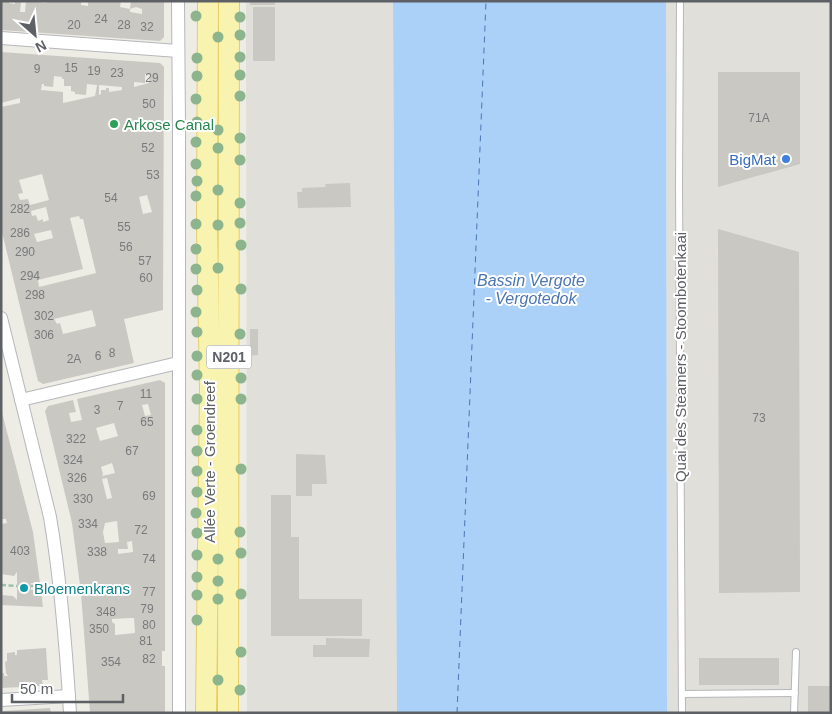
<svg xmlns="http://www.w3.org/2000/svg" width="832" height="714" font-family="Helvetica,sans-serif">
<rect width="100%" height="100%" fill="#eeede5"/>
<g fill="#e0dfda">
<path d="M246,1H393L397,713H247Z"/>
<path d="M666,1H831V713H667Z"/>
</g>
<path fill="#abd1f9" d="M393,1H666L667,713H397Z"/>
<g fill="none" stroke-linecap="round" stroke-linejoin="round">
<path stroke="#4b76b2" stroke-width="1" stroke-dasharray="6 5" stroke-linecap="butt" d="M457,713L486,1"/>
</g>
<g fill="#cac8c2" fill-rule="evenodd">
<path d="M1,1H9V3L15,4V1H21L20,12H25L26,1L47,3V1H81V5L88,6V1H121L120,7L130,9V12L142,14V9L136,7L130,9L131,1H164V37L160,41L1,30Z"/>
<rect x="250" y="1" width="25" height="4"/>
<rect x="253" y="7" width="22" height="54"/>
<path d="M1,52L160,63L164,67L163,310L124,319L134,363L43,384L38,381L1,228V107L20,103V98L1,103ZM145,74L150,75L149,83L134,87V82L145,83ZM54,76L62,77V79H64V86H71V91L75,92V94L86,95L87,84L97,85L95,96L63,103V92L41,90L42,84H44V86L53,87ZM99,85L122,87V90L109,92V88H106V90H101V94L99,95ZM42,174L49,200L30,205L28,199L20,200L18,194L23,193L19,180ZM147,195L152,212L143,214L139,197ZM46,207L49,220L43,222V219L38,221L36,215L32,216L31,211ZM79,216L80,219H83L96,273L39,287L38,280L83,269L70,218ZM51,230L53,238L37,242L34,234ZM92,310L96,326L63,334L60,323L57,324L54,319Z"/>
<path d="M718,72H800V164L718,187Z"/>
<path d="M350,183L351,207L298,208L297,192H302V188L326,187L325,184Z"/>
<path d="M718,229L799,252L800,592L719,593Z"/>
<path d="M250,329H258V355L250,356Z"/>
<path d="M160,380L165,383V651H162V666H165V713H90L81,593L72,523L45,411L48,406L73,400L76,412L69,413L71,422L82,420L77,399ZM148,404L151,415L145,416L142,405ZM114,423L118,436L100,441L96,428ZM112,463L115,473L102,476L103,474L101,467ZM107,478L112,498L107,499L102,479ZM117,521L119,542L105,543L103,532L105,523ZM132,541L133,552L118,554V549H128L127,542ZM131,618H134L135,633L115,635V624L112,622V619Z"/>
<path d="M1,409L33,532L40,583H31V590L41,591L43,607L1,605V595L13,596L17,600V572L14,576L1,574V524L7,523L6,519H1Z"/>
<path d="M296,454L325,455L327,484H312V496H296Z"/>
<path d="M271,495H291V537H299V599H362V636H271Z"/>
<path d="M326,638L370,639L369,657H313V645H326Z"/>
<path d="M46,648L48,680H42L43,686L1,688V673H4V676H8L6,673L5,662L7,661V653L15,652V655H17V650Z"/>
<rect x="699" y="658" width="80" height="27"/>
<rect x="808" y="686" width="23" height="27"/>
<path d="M50,708L51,713H4L3,711Z"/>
</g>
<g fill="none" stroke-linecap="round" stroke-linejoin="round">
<defs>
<g id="lane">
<path d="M680,1L679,185L682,713"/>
<path d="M682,694L795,693"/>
<path d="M794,713L796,652"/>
</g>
<g id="street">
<path d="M178,1L179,127V713"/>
<path d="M1,38L178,51"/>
<path d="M1,318L50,517C61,582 66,647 70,713"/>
<path d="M21,400L178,363"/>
<path d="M1,700L69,696"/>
</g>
<g id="primary">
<path d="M206,713L210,390L207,226L208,1"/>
<path d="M228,713L229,1"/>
</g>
</defs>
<use href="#lane" stroke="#b6b7bb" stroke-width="8"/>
<use href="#street" stroke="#b6b7bb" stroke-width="14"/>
<use href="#primary" stroke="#e7cd65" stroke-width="22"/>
<g stroke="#9cc2aa" stroke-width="2.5" stroke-dasharray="5 2.5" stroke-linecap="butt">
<path d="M1,585L17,586"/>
<path d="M31,586H46"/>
</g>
<use href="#lane" stroke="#fff" stroke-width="6"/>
<use href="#street" stroke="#fff" stroke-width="12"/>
<use href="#primary" stroke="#f9f3b0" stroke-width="20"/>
</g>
<g fill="#8cb48d">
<circle cx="196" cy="16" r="5.5"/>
<circle cx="240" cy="17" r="5.5"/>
<circle cx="240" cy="35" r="5.5"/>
<circle cx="218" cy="37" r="5.5"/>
<circle cx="240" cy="57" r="5.5"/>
<circle cx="197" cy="58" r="5.5"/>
<circle cx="240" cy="75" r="5.5"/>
<circle cx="197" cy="76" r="5.5"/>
<circle cx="240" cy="96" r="5.5"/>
<circle cx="196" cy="99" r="5.5"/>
<circle cx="197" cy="122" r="5.5"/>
<circle cx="218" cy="130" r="5.5"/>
<circle cx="240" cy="138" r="5.5"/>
<circle cx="196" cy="142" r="5.5"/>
<circle cx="218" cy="148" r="5.5"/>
<circle cx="240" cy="160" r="5.5"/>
<circle cx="196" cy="164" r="5.5"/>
<circle cx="197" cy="181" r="5.5"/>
<circle cx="218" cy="190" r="5.5"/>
<circle cx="196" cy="196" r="5.5"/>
<circle cx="240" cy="203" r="5.5"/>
<circle cx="240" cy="223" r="5.5"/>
<circle cx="196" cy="224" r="5.5"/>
<circle cx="218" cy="225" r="5.5"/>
<circle cx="241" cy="245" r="5.5"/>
<circle cx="196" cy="249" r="5.5"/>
<circle cx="218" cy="268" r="5.5"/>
<circle cx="196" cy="269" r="5.5"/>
<circle cx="241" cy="289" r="5.5"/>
<circle cx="197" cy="290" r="5.5"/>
<circle cx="196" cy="312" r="5.5"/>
<circle cx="197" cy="332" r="5.5"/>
<circle cx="240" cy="334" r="5.5"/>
<circle cx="197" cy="356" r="5.5"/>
<circle cx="240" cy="356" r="5.5"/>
<circle cx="197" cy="375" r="5.5"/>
<circle cx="241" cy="378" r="5.5"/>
<circle cx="197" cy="399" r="5.5"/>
<circle cx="241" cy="399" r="5.5"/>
<circle cx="197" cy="430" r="5.5"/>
<circle cx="197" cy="451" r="5.5"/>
<circle cx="241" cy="469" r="5.5"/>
<circle cx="197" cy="471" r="5.5"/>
<circle cx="197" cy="492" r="5.5"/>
<circle cx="196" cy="513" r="5.5"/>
<circle cx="240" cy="532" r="5.5"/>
<circle cx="197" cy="533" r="5.5"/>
<circle cx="241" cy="553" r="5.5"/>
<circle cx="197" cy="555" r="5.5"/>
<circle cx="218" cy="559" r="5.5"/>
<circle cx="197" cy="577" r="5.5"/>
<circle cx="218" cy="581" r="5.5"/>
<circle cx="241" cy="594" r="5.5"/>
<circle cx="197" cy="595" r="5.5"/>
<circle cx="218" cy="599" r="5.5"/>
<circle cx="197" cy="620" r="5.5"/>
<circle cx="241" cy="652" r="5.5"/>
<circle cx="218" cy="680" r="5.5"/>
<circle cx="240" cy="690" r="5.5"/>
</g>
<circle fill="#2e9e5b" stroke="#fff" stroke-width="2" cx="114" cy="124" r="5"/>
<circle fill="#3f7fe0" stroke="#fff" stroke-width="2" cx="786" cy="159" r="5"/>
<circle fill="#0f9aa8" stroke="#fff" stroke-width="2" cx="24" cy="588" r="5"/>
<g text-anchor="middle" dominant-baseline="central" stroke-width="4" stroke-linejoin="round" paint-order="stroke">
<g font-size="12" fill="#787a7c">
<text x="101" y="19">24</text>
<text x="74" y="25">20</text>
<text x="124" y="25">28</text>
<text x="147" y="27">32</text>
<text x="71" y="68">15</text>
<text x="37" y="69">9</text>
<text x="94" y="71">19</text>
<text x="117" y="73">23</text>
<text x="152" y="78">29</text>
<text x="149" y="104">50</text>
<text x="759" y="118">71A</text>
<text x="148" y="148">52</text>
<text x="153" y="175">53</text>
<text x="111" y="198">54</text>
<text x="20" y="209">282</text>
<text x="124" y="227">55</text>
<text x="20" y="233">286</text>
<text x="126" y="247">56</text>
<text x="25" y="252">290</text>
<text x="145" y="261">57</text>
<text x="30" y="276">294</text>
<text x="146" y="278">60</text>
<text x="35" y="295">298</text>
<text x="44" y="316">302</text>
<text x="44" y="335">306</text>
<text x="112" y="353">8</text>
<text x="98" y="356">6</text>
<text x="74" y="359">2A</text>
<text x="146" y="394">11</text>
<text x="120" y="406">7</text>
<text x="97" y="410">3</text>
<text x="759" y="418">73</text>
<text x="147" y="422">65</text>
<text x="76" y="439">322</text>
<text x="132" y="451">67</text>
<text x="73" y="460">324</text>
<text x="77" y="478">326</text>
<text x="149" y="496">69</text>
<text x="83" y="499">330</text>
<text x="88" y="524">334</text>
<text x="141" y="530">72</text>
<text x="20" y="551">403</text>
<text x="97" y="552">338</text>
<text x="149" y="559">74</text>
<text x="149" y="592">77</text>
<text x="147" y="609">79</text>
<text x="106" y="612">348</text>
<text x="149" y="625">80</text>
<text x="99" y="629">350</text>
<text x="146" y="641">81</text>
<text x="149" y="659">82</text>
<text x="111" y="662">354</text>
</g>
<rect fill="#fff" stroke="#8e9093" stroke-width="1" x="206.5" y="345.5" width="45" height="23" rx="4"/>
<g font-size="14" font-weight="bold" fill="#5d6065">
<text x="229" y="357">N201</text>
</g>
<g font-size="15" fill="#27864d" stroke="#fff" text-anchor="start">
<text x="124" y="124">Arkose Canal</text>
</g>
<g font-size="15" fill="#366cbe" stroke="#fff" text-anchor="end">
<text x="776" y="159">BigMat</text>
</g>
<g font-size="15" fill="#5d6065" stroke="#fff">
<text transform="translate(680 357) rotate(-90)">Quai des Steamers - Stoombotenkaai</text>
<text transform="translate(209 462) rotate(-90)">Allée Verte - Groendreef</text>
</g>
<g font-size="15" fill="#0d838f" stroke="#fff" text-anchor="start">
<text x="34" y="588">Bloemenkrans</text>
</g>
<g font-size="16" font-style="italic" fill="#4b76b2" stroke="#fff">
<text x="531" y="280">Bassin Vergote<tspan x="531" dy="18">- Vergotedok</tspan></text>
</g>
</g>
<rect width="832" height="714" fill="none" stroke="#5d6065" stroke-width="5"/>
<g transform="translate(35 35) rotate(153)" stroke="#ffffff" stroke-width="4" paint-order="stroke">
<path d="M0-4L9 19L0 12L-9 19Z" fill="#5d6065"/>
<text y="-8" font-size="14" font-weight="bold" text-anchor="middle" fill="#5d6065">N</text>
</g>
<path d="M12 694v8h111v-8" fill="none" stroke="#5d6065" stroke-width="2.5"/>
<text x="20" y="694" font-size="15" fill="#5d6065" stroke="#ffffff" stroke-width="4" paint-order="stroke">50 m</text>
</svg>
